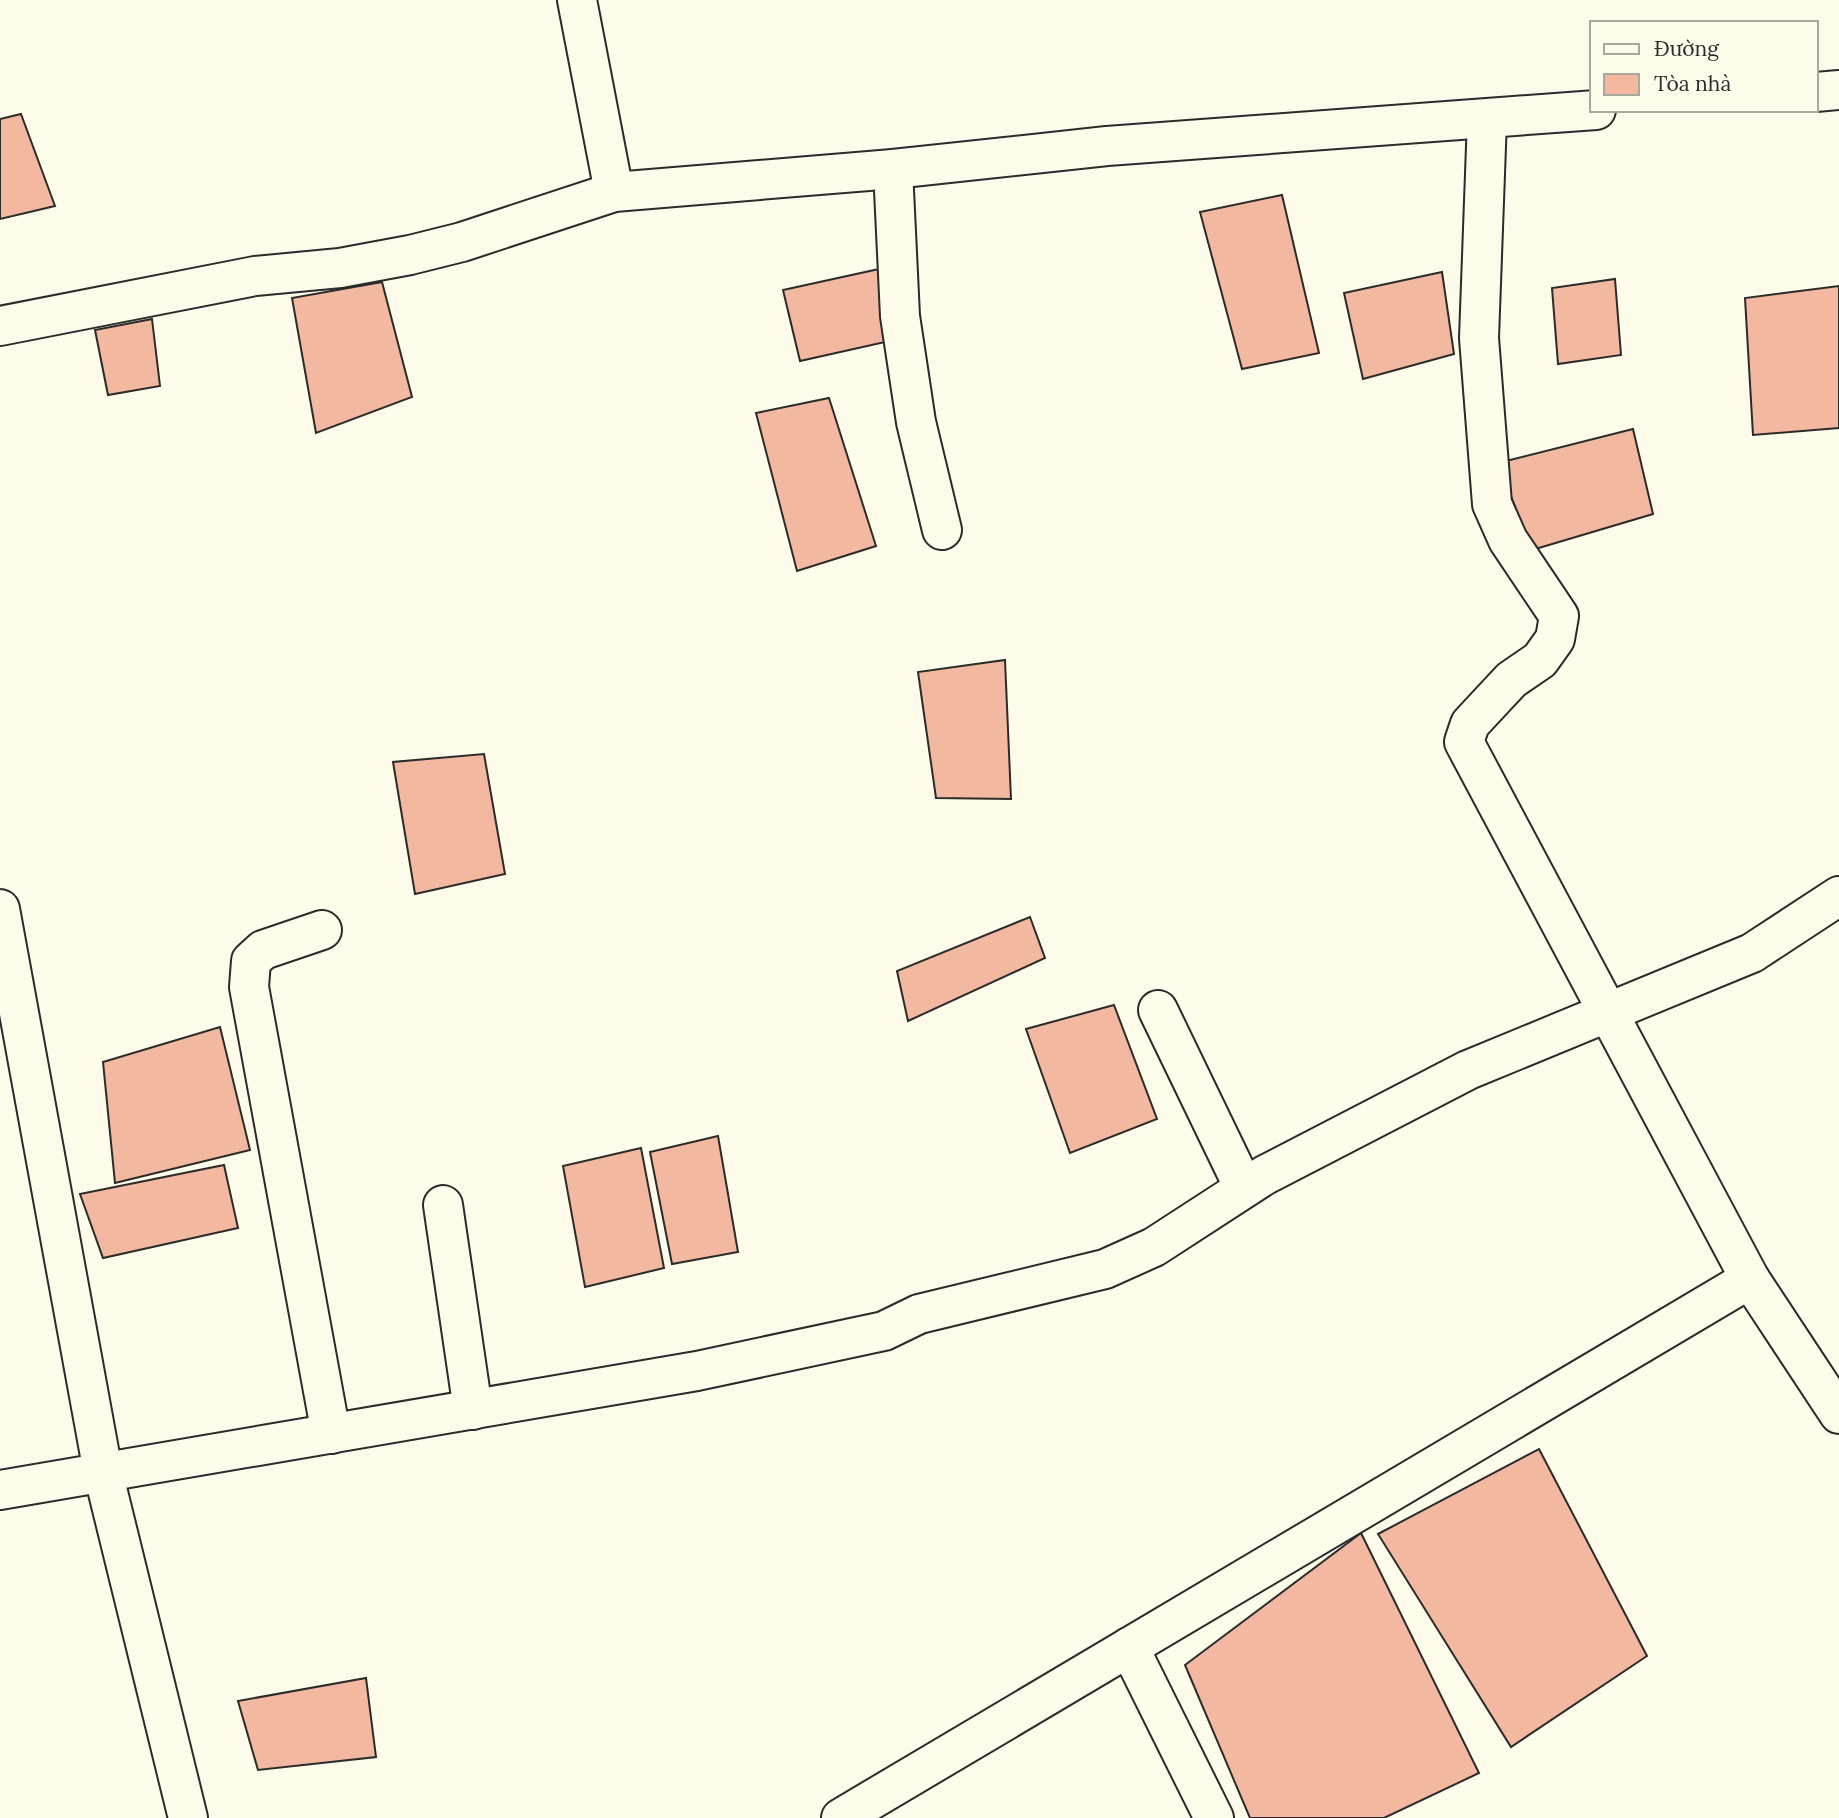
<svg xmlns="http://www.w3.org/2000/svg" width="1839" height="1818" font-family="Lora,serif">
<rect width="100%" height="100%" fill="#fdfbea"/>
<g fill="#f2b8a0" stroke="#2b2b2b" stroke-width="2">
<path d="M21,114L55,206L0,219V119Z"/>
<path d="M1282,195L1319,353L1242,369L1200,212Z"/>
<path d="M879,269L894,340L800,361L783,290Z"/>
<path d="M1442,272L1454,354L1363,379L1344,293Z"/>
<path d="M1615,279L1621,355L1558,364L1552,288Z"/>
<path d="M382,282L412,397L316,433L292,298Z"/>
<path d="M1839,286V428L1753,435L1745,298Z"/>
<path d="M152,319L160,386L108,395L95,330Z"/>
<path d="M829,398L876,546L797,571L756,413Z"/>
<path d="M1633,429L1653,514L1532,550L1498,463Z"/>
<path d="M1005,660L1011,799L936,798L918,672Z"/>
<path d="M484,754L505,874L415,894L393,762Z"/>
<path d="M1030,917L1045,958L908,1021L897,971Z"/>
<path d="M1114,1005L1157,1119L1070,1153L1026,1029Z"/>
<path d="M220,1027L250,1150L115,1183L103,1062Z"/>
<path d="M718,1136L738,1252L672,1264L650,1152Z"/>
<path d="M641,1148L664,1268L585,1287L563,1166Z"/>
<path d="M224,1165L238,1228L103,1258L80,1194Z"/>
<path d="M1539,1449L1647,1656L1511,1747L1378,1534Z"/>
<path d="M1361,1533L1479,1773L1384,1818H1250L1185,1665Z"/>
<path d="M366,1678L376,1757L258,1770L238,1701Z"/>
</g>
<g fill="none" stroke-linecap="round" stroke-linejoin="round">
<defs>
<g id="minor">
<path d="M577,0L614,192"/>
<path d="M1816,92L1839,90"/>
<path d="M1487,119L1479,338L1492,504L1508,540L1559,616L1555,639L1540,660L1511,680L1470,724L1464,742L1750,1279L1839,1414"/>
<path d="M893,169L900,316L916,422L942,530"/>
<path d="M0,326L255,276L340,268L410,255L462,242L614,192L893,169L1107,146L1596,110"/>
<path d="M0,909L103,1472L188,1818"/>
<path d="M322,930L263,950L251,961L249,987L331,1434"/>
<path d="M1158,1010L1244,1188"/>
<path d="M443,1205L473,1410"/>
<path d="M0,1490L697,1371L884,1331L919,1314L1105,1269L1154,1247L1265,1175L1468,1070L1752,953L1839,896"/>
<path d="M1129,1647L1214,1818"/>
<path d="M841,1818L1750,1279"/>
</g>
</defs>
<use href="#minor" stroke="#2b2b2b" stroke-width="42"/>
<use href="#minor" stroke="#fdfbea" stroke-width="38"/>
</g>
<rect x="1590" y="21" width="228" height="91" fill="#fdfbea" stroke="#a9a89e" stroke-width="2"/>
<rect x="1604" y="44" width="35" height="10" fill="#fdfbea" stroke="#a9a89e" stroke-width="2"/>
<text x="1654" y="56" font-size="21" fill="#2b2b2b">Đường</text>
<rect x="1604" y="74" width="35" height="21" fill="#f2b8a0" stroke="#a9a89e" stroke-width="2"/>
<text x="1654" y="91" font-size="21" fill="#2b2b2b">Tòa nhà</text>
</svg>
